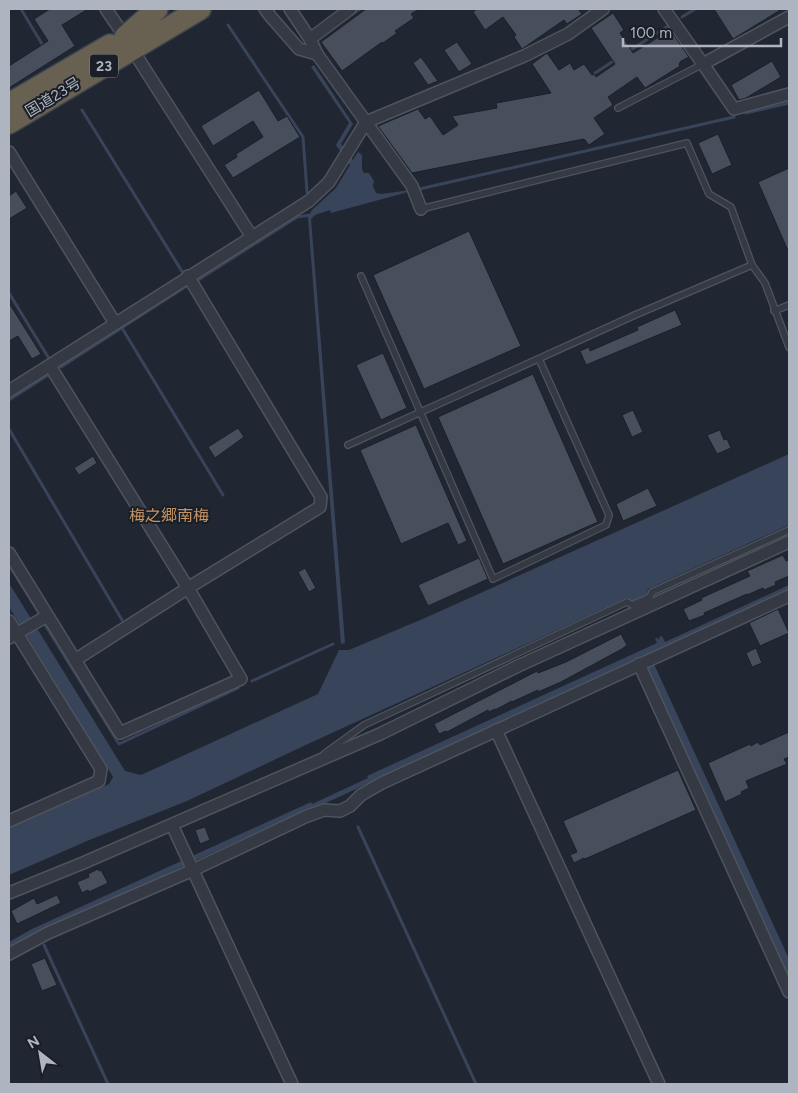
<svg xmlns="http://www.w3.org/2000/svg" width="798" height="1093" font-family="Figtree,'Noto Sans JP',sans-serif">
<rect width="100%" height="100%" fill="#212732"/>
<g fill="#38445a">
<path d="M314,65L353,124L341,144L353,160L358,152L362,155V169L364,173H369L374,181L373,186L376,193L381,194L419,189L331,213L330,210L315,215L311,219L345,643L341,644L308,218L312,210L336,188L350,165L336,145L349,123L311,67Z"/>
<path d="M789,454V525L648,589L647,594L633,601L627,598L310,743L187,801L87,841L9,875V828L109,784L113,777L9,607V583L125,771L141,775L318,694L339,650H349L425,618Z"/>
<path d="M789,585V590L677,641V643L654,664L789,959V978L647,667L640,658L317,807L306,810L57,924L9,948V942L32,929L311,802L312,804L368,778L367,776L657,643L655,639L657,638L660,640L659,637L662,636L665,642Z"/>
</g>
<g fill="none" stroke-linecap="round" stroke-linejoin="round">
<g stroke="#38445a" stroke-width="3">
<path d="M21,9L42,44"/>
<path d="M352,14L360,9"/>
<path d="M682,17L695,9"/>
<path d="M228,25L303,137L307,192"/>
<path d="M629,51L668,26"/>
<path d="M595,73L615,60"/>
<path d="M82,110L183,273"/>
<path d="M746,113L789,103"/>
<path d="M415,190L734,117"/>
<path d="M198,280L297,217L311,215"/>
<path d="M9,293L48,357"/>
<path d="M122,328L223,495"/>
<path d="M61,367L185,287"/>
<path d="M9,400L48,375"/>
<path d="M9,429L122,620"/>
<path d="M9,565L39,613"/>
<path d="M44,623L119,744L238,688"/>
<path d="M252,681L333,644"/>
<path d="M358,827L476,1084"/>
<path d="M44,945L108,1084"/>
</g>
</g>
<g fill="#474e5c" stroke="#1b202a">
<path d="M50,9H88L62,25L75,46L9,88V66L48,41L34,19Z"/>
<path d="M366,9H419L411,14L414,18L395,31L397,33L383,43L382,42L342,71L321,42Z"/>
<path d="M477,9H578L582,14L567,24L564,20L522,49L514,37L516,35L503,17L485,30L473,12Z"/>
<path d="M714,9H782L733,39Z"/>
<path d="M613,13L624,30L620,33L633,53L670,30L689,57L681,61L679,64L680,66L645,88L637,77L608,97L613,105L594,118L605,134L589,145L584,139L412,173L378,126L418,109L425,119L430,116L443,135L458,125L452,116L497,108L496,103L551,93L532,64L547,53L559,70L570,63L574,70L584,64L592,75L594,74L596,77L615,64L591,28Z"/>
<path d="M457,42L472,64L459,72L444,50Z"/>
<path d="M421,57L438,81L428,85L413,63Z"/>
<path d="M772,61L781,77L746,98L739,100L731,85Z"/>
<path d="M259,90L278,121L287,116L300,137L233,178L224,165L237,157L236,154L263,137L253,121L213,146L201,126Z"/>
<path d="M718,134L732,165L712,174L698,143Z"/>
<path d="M789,168V253L758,182Z"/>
<path d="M16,191L27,208L9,219V196Z"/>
<path d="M469,231L521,346L424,389L373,275Z"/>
<path d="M9,303L41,354L32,359L18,336L9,341Z"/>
<path d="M675,310L682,325L586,365L580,351L589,347L590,351L638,330L637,327Z"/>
<path d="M383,353L407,408L381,420L356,365Z"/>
<path d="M533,374L598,522L503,564L438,417Z"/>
<path d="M633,410L643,432L632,437L622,415Z"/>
<path d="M416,425L467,541L458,545L448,523L401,544L360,450Z"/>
<path d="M238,428L244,437L215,458L208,447Z"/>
<path d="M720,430L724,440L727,439L731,448L717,454L707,435Z"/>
<path d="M93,456L97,463L79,475L74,468Z"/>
<path d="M648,488L657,506L623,521L616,504Z"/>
<path d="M783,555L786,561L789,560V576L775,582L776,585L764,590L763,588L747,595V594L704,613L705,615L689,621L683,609L702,600L701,598L750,576L747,571Z"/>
<path d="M479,558L488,579L428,606L418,585Z"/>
<path d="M305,568L316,588L309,592L298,572Z"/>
<path d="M778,609L789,633L760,646L749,623Z"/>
<path d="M621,634L627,645L622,649L561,682L538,692V690L512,702V701L495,710V709L489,712L488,710L447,732L446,731L439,734L434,724L537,671L538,673L566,662Z"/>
<path d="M756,648L762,663L752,667L746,653Z"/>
<path d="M789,732V757L784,759L787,764L746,781L749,788L741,792L742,794L725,802L708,763L750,744L751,746L758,742L760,745Z"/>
<path d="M678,770L696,810L585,859L584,858L574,863L570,855L577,852L563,821Z"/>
<path d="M205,827L210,840L200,844L195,830Z"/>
<path d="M98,869L99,871L101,870L108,883L89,892L88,890L82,893L77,882L89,877L88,874Z"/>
<path d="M57,895L61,903L17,924L11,911L34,898L37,904Z"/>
<path d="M45,958L57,985L42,991L31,964Z"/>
</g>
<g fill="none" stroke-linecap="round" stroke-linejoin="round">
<defs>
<g id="lane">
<path d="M618,108L703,64"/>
<path d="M421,209L687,143L709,194L731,207L752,265L765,283L789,347"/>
<path d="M361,276L493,579L606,525L609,515L539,359"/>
<path d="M774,311L789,305"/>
<path d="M348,445L635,315L752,265"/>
<path d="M324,754L364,725L627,602L632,605L650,597L652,592L789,530"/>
</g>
<g id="street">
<path d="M106,9L125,37"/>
<path d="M265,9L271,17L299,49L317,54"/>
<path d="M290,9L310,39L317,54L412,186L421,209"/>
<path d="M664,9L703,64L789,17"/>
<path d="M310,39L350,9"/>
<path d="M132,49L252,237"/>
<path d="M703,64L734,109L789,94"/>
<path d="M9,152L115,323"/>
<path d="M50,366L188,588L241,679L120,733L75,660"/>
<path d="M9,391L309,201L329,182L366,122L524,56L568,34L603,9"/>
<path d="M9,553L75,660L188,588L320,507L321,497L188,276"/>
<path d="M9,621L101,769L99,781L9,821"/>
<path d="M9,638L47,616"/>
<path d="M639,664L789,992"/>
<path d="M496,730L659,1084"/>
<path d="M172,825L292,1084"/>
<path d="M9,893L83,863L380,734L518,666L789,542"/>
<path d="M9,954L48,933L193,870L305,817L324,810L340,811L350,806L361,795L382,783L789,596"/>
</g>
<g id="highway">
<path d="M125,37L157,9"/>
<path d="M9,104L110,45"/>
<path d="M9,123L200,9"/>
</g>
</defs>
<use href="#lane" stroke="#4e545e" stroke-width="8"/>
<use href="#street" stroke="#4e545e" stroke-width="14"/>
<use href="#highway" stroke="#3e444e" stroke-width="24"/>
<use href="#lane" stroke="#343943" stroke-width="5.5"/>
<use href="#street" stroke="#343943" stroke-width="11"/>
<use href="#highway" stroke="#686152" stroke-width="21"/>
</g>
<g text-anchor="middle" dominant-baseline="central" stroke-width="4" stroke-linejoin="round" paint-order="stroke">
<rect fill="#1a1e27" stroke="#828792" stroke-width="1" x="90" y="54.5" width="28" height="23" rx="4"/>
<g font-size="14" font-weight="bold" fill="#aeb4c0">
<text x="104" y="66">23</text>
</g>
<g font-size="15" fill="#aeb4c0" stroke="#1a1e27">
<text transform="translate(53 97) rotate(-31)">国道23号</text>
</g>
<g font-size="16" fill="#c49465" stroke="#1a1e27">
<text x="169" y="515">梅之郷南梅</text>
</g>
</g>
<rect width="798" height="1093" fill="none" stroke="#aeb4c0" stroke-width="20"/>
<g transform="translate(40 1053) rotate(329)" stroke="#1a1e27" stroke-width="4" paint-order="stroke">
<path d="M0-4L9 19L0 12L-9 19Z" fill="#aeb4c0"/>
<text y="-8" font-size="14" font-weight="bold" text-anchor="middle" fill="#aeb4c0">N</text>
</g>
<path d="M623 38v8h158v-8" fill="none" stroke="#aeb4c0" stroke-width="2.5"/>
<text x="630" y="38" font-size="15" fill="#aeb4c0" stroke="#1a1e27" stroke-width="4" paint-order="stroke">100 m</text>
</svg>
